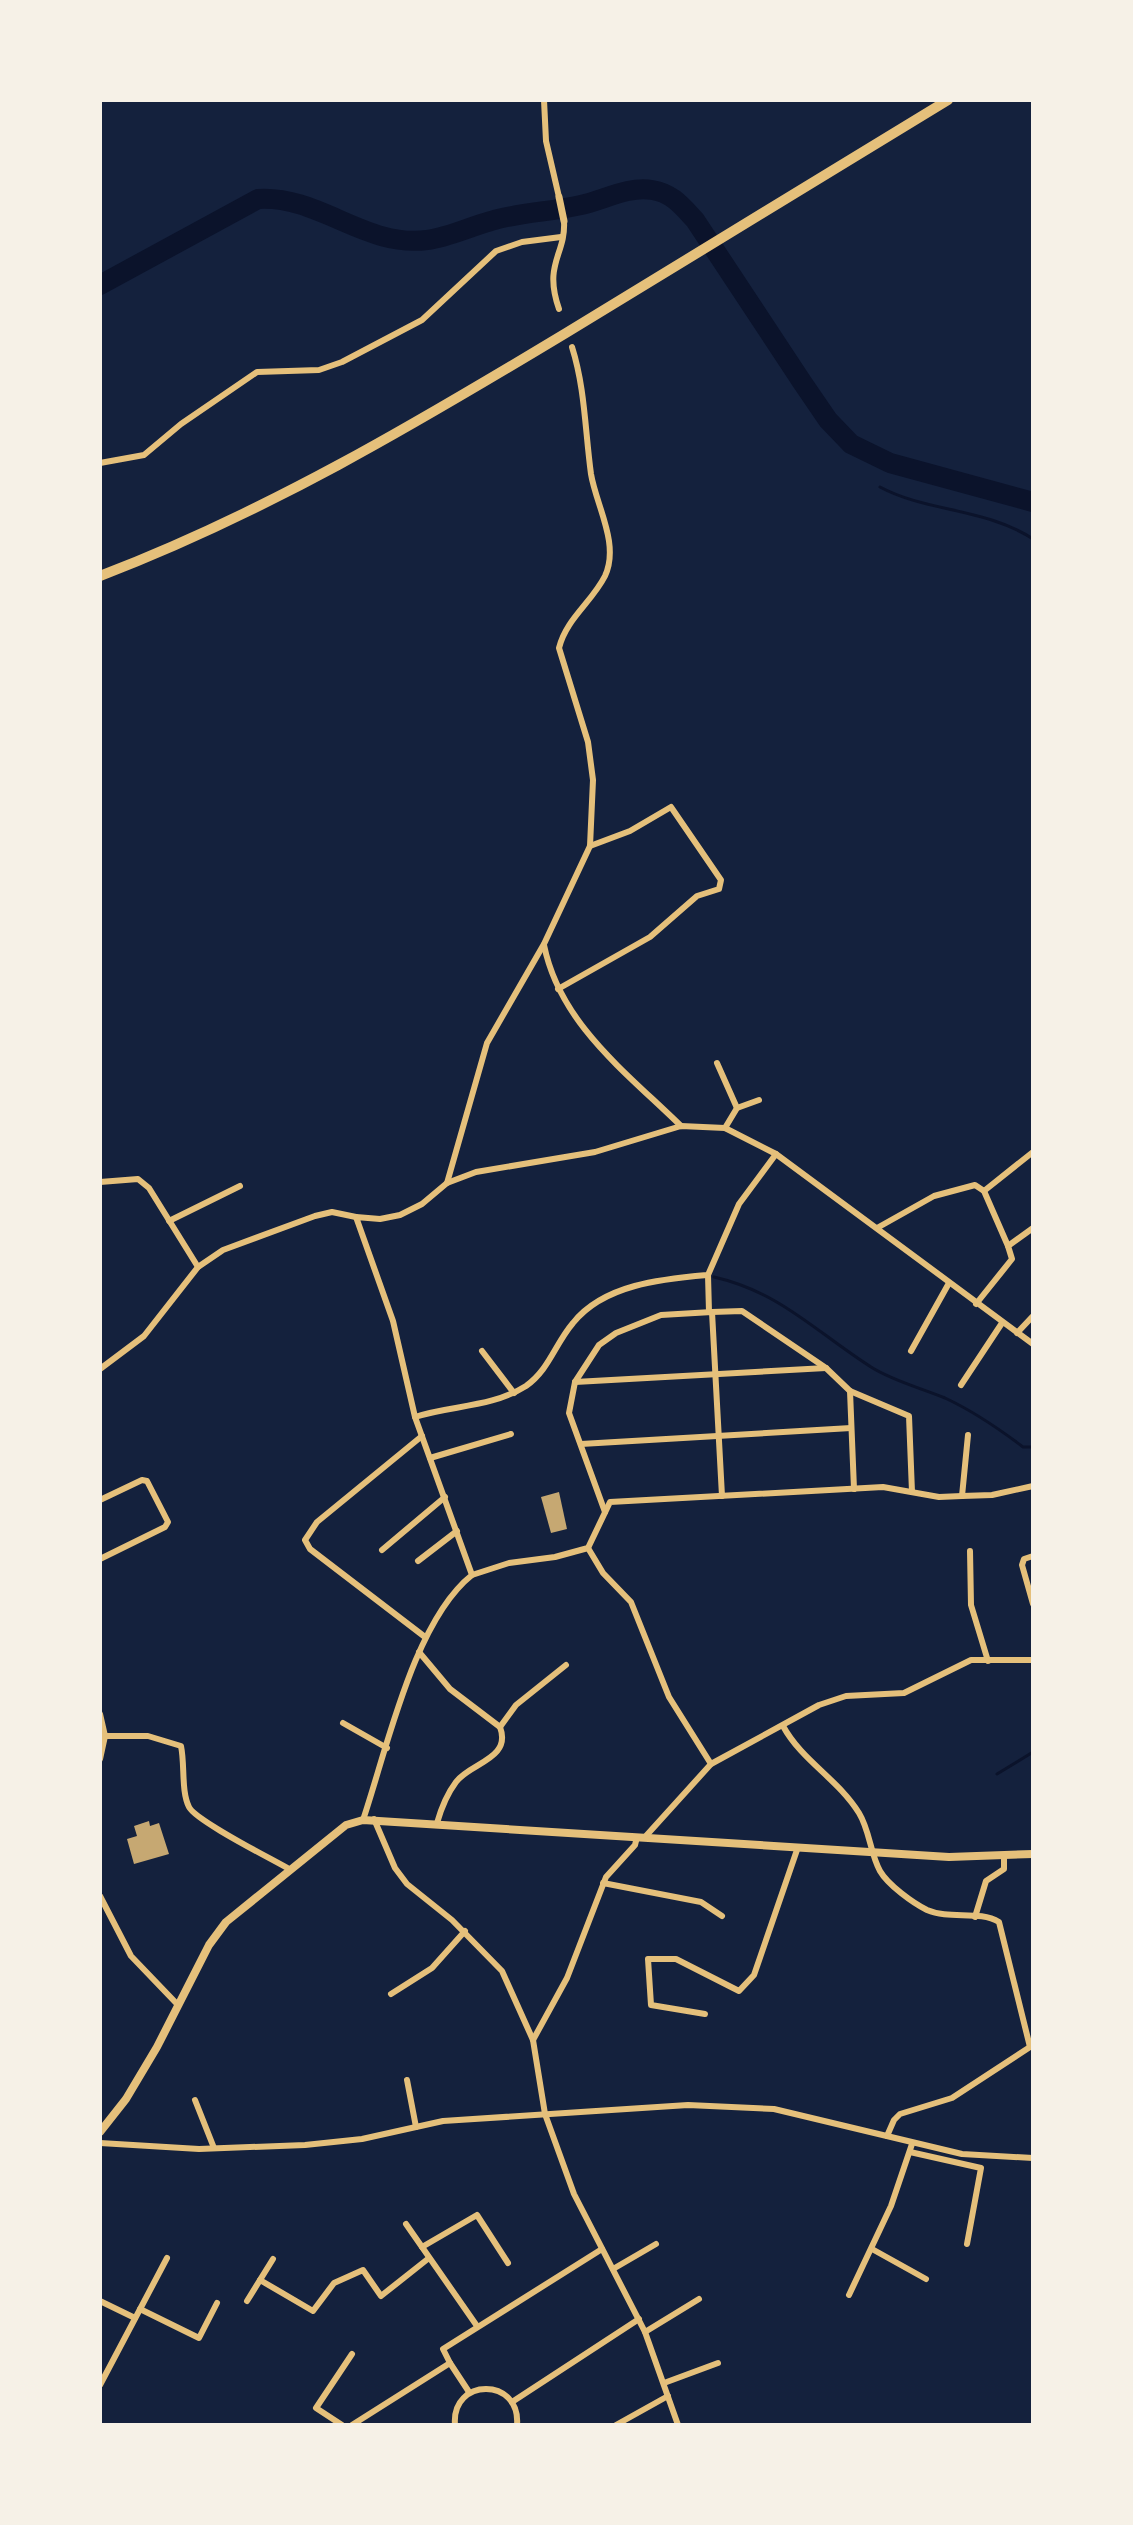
<svg xmlns="http://www.w3.org/2000/svg" width="1133" height="2525" font-family="Barlow,sans-serif">
<rect width="100%" height="100%" fill="#14213d"/>
<g fill="none" stroke-linecap="round" stroke-linejoin="round">
<g stroke="#0b132b" stroke-width="3">
<path d="M880,487C926,512 986,508 1033,539"/>
<path d="M714,1277C780,1292 816,1332 871,1367C893,1381 921,1388 945,1398C973,1411 998,1428 1023,1447H1033"/>
<path d="M997,1774L1033,1752"/>
</g>
<path stroke="#0b132b" stroke-width="20" d="M100,285L258,199C319,195 365,248 427,240C449,237 469,227 491,221C520,212 551,212 581,205C604,200 628,186 652,190C672,193 682,206 695,220L802,382L828,420L851,444L890,463L1033,502"/>
</g>
<g fill="#c6a872">
<path d="M559,1492L567,1529L551,1533L541,1497Z"/>
<path d="M149,1821L150,1826L159,1823L169,1854L134,1864L127,1839L137,1836L134,1826Z"/>
</g>
<g fill="none" stroke-linecap="round" stroke-linejoin="round">
<g stroke="#e5c07b" stroke-width="6">
<path d="M544,100L546,141L559,197"/>
<path d="M559,309C543,263 566,255 564,221"/>
<path d="M100,463L144,455L181,424L257,372L319,370L342,362L422,320L496,251L522,242L561,237"/>
<path d="M544,945C560,1024 626,1072 681,1126"/>
<path d="M558,989L650,937L697,896L719,889L721,880L671,807L630,831L590,846"/>
<path d="M717,1063L737,1108"/>
<path d="M725,1128L737,1108L759,1100"/>
<path d="M100,1182L138,1179L149,1188L198,1267"/>
<path d="M447,1183L487,1043L544,944L590,846L593,780L588,742L559,648C566,619 592,602 605,576C620,544 596,505 591,474C585,430 585,388 572,347"/>
<path d="M984,1191L1033,1152"/>
<path d="M169,1221L240,1186"/>
<path d="M877,1228L934,1196L975,1185L984,1191L1008,1246"/>
<path d="M708,1275L709,1312"/>
<path d="M976,1304L1012,1259L1008,1246L1033,1228"/>
<path d="M712,1312L742,1311L826,1368L850,1391L909,1416L912,1492"/>
<path d="M1017,1333L1033,1316"/>
<path d="M482,1351L514,1393"/>
<path d="M911,1351L949,1283"/>
<path d="M100,1369L144,1336L198,1267L223,1250L315,1216L332,1212L356,1217"/>
<path d="M575,1382L826,1368"/>
<path d="M961,1385L1002,1323"/>
<path d="M850,1391L854,1489"/>
<path d="M415,1417C451,1405 491,1408 526,1386C549,1370 555,1344 573,1323C604,1284 663,1279 708,1275L739,1204L776,1154"/>
<path d="M422,1436L317,1522L305,1540L310,1549L425,1637"/>
<path d="M581,1444L851,1428"/>
<path d="M430,1458L511,1434"/>
<path d="M962,1496L968,1435"/>
<path d="M100,1500L142,1480L147,1481L168,1522L165,1527L100,1559"/>
<path d="M605,1512L569,1413L575,1382L599,1345L616,1333L661,1315L712,1312L722,1496"/>
<path d="M588,1548L603,1573L631,1602L669,1697L711,1764"/>
<path d="M382,1550L445,1497"/>
<path d="M970,1551L971,1605L988,1661"/>
<path d="M1033,1556L1024,1559L1022,1565L1033,1604"/>
<path d="M418,1561L457,1531"/>
<path d="M472,1575L509,1563L555,1557L588,1548L610,1502L883,1487L939,1497L962,1496L992,1495L1033,1486"/>
<path d="M419,1652L450,1689L500,1727C512,1759 470,1763 456,1782C447,1794 441,1809 437,1823"/>
<path d="M100,1714L105,1736L100,1759"/>
<path d="M343,1723L387,1748"/>
<path d="M783,1726C802,1761 838,1779 859,1813C870,1831 870,1853 880,1871C888,1885 913,1903 927,1910C950,1920 979,1910 999,1922L1030,2047L1033,2045"/>
<path d="M500,1727L516,1705L566,1665"/>
<path d="M100,1736H148L181,1746C185,1765 181,1791 189,1807C196,1821 270,1858 289,1869"/>
<path d="M374,1819L395,1868L407,1884L452,1920L502,1971L533,2040L545,2114L574,2194L645,2332L678,2425"/>
<path d="M363,1820C387,1749 414,1621 472,1575L415,1417L393,1321L356,1217L380,1219L400,1215L422,1204L447,1183L476,1172L595,1152L681,1126L725,1128L776,1154L1033,1344"/>
<path d="M645,1837L711,1764L819,1705L846,1696L904,1693L971,1660H1033"/>
<path d="M603,1883L701,1902L722,1916"/>
<path d="M100,1896L131,1956L178,2005"/>
<path d="M975,1917L986,1881L1004,1869V1857"/>
<path d="M391,1994L432,1968L465,1931"/>
<path d="M705,2014L651,2005L648,1959H676L739,1991L754,1975L798,1847"/>
<path d="M533,2040L567,1978L606,1877L635,1845L637,1837"/>
<path d="M407,2080L416,2127"/>
<path d="M195,2100L214,2148"/>
<path d="M887,2136L894,2120L900,2114L952,2098L1030,2047"/>
<path d="M100,2143L199,2149L305,2145L362,2139L443,2121L688,2105L774,2109L962,2154L1033,2158"/>
<path d="M910,2152L981,2168L967,2244"/>
<path d="M406,2224L477,2326"/>
<path d="M422,2247L477,2215L508,2263"/>
<path d="M872,2249L926,2279"/>
<path d="M613,2269L656,2244"/>
<path d="M260,2280L313,2311L334,2283L363,2270L381,2296L429,2258"/>
<path d="M849,2295L891,2206L912,2144"/>
<path d="M100,2301L135,2318"/>
<path d="M247,2301L273,2259"/>
<path d="M140,2309L199,2338L217,2303"/>
<path d="M645,2332L699,2299"/>
<path d="M450,2363L469,2392"/>
<path d="M664,2383L718,2363"/>
<path d="M100,2385L167,2258"/>
<path d="M512,2402L639,2319"/>
<path d="M342,2425L316,2408L352,2354"/>
<path d="M352,2425L450,2363L443,2349L602,2249"/>
<path d="M455,2425C451,2377 521,2377 517,2425"/>
<path d="M616,2425L668,2396"/>
</g>
<path stroke="#e5c07b" stroke-width="7" d="M559,197L564,221"/>
<path stroke="#e5c07b" stroke-width="8" d="M100,2132L126,2099L157,2047L209,1945L226,1922L346,1825L363,1820L949,1857L1033,1854"/>
<path stroke="#e5c07b" stroke-width="10" d="M100,576C265,513 415,424 566,333C693,255 820,177 948,100"/>
</g>
<rect width="1133" height="2525" fill="none" stroke="#f6f1e7" stroke-width="204"/>
</svg>
